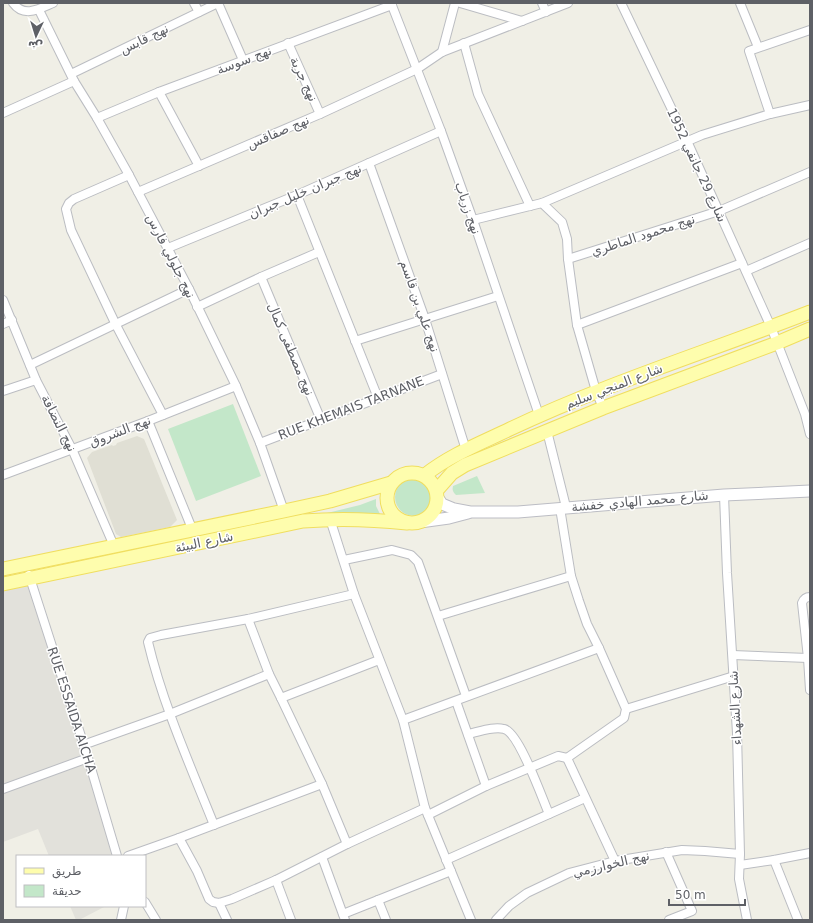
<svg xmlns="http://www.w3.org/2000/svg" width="813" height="923" font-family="'DejaVu Sans',Vazirmatn,sans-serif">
<rect width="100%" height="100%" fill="#f0efe6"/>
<g fill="#e2e1db">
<path d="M32,582L119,856H49L38,829L3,842V591Z"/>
<path d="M70,906H106L79,920H76Z"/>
</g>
<path fill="#e0dfd4" d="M137,436L144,439L177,520L170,527L121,537L116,534L87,458L92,452L112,445L113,446L116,445L117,443Z"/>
<g fill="#c3e7c9">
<path d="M233,404L261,476L196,501L168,429Z"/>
<path d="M477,476L485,493L456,495C453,492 452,490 453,486Z"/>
<circle cx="414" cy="497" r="19"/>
<path d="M376,499V506L381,516H315L360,505Z"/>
</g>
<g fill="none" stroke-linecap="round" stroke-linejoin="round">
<defs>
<g id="minor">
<path d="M13,3C24,18 39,9 53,3"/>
<path d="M194,3L199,12"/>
<path d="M218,3L243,60"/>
<path d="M391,3L441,131L473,220L539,415"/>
<path d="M460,3L522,21"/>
<path d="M542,3L546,12"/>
<path d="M621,3L687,141L771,327L805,414L810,434"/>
<path d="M740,3L758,47"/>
<path d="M39,10L74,81L97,118L129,175L189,289L236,386L260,443L284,511"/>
<path d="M288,43L320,114"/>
<path d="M464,43L478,94L530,206"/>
<path d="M442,52L455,3"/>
<path d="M71,74L218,3"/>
<path d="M159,92L199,166"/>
<path d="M3,113L74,81"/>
<path d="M770,114L749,51L810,30"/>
<path d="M97,118L159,92L392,5"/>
<path d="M369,163L425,319L466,450"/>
<path d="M129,175L74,199L69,203L66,209L71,230L116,325L163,415"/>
<path d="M138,192L320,114L417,69L442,52L568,3"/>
<path d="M297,195L378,398"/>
<path d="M542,203L562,222L567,239L568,259L577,325L596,391L603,408"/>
<path d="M473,220L542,203L702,135L770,114L810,105"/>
<path d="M168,248L297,195L441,131"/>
<path d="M568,259L719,211L810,172"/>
<path d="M746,271L810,243"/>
<path d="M261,277L321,420"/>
<path d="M3,300L36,380L72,449L114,546"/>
<path d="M197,307L261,277L319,252"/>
<path d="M3,324L12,320"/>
<path d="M577,325L742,263"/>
<path d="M355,341L498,296"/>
<path d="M30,365L189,289"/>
<path d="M3,391L36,380"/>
<path d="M148,421L193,531"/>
<path d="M547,431L566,507"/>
<path d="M260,443L442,374"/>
<path d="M3,475L148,421L236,386"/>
<path d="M724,495L727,573L737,733L740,854L739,879L747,920"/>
<path d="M560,508L571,576L579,601L587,624L599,648L626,709L624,718L567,758L615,861"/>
<path d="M330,519L354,594L403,720L425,808L471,920"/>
<path d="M344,560L392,550L411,555L418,562L466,696"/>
<path d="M29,575L88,758L117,856"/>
<path d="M810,597C806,597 804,598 802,603L808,658L810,690"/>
<path d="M438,616L571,576"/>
<path d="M248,619L269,674L281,698L322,784L347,844"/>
<path d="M733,655L808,658"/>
<path d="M281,698L379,660"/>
<path d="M456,701L486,786"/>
<path d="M626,709L734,676"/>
<path d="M403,720L599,648"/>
<path d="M468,734C479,732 493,726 504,729C519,732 542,798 549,814"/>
<path d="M83,745L170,714L269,674"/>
<path d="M322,784L179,838L197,871L209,899L213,902L219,903L232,899L276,880L347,844L425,808"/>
<path d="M3,789L88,758"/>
<path d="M428,815L486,786L558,756L567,758"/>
<path d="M214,825C190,765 163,705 148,642L150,638L161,635L248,619L354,594"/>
<path d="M666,852L692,911L669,920"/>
<path d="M128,856L179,838"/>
<path d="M322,857L345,920"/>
<path d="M446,860L585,798"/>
<path d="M774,860L798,920"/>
<path d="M740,865L774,860L810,853"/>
<path d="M276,880L291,920"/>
<path d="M378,900L386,920"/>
<path d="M145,902L156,920"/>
<path d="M219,903L227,920"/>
<path d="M343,914L451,871"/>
<path d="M121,920L124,906"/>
<path d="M496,920L509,906L527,893L569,873L615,861L682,850L705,851L740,854"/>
</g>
<g id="secondary">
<path d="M438,498L442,504L454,509L470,512H518L724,495L810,491"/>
<path d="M420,522L449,518L468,513"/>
</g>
<g id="primary">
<circle cx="412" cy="498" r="25"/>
<path d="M425,475C450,455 481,443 510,429C607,383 710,351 810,312"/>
<path d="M437,490L452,473L465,465L603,408L777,343L810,329"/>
<path d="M3,569L284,511L330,501L391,483"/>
<path d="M3,584L303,521C340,518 370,519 407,523"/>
</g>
</defs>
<use href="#minor" stroke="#bbbdc2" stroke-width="10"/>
<use href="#secondary" stroke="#bcbdc4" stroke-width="13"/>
<use href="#primary" stroke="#f0de5f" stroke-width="15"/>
<use href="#minor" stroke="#fff" stroke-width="8"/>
<use href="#secondary" stroke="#fff" stroke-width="11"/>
<use href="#primary" stroke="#fefdad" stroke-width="13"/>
</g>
<g text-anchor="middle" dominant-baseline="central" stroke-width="3" stroke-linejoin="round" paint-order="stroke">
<g font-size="13" fill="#5e6066" stroke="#fff">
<text transform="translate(144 39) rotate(-26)">نهج قابس</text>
<text transform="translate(244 60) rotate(-21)">نهج سوسة</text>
<text transform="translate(304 79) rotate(65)">نهج جربة</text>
<text transform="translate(278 132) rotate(-23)">نهج صفاقس</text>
<text transform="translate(697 165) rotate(65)">شارع 29 جانفي 1952</text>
<text transform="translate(305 191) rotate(-23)">نهج جبران خليل جبران</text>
<text transform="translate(468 208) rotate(71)">نهج زرياب</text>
<text transform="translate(643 235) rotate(-18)">نهج محمود الماطري</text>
<text transform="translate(171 256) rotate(63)">نهج جلولي فارس</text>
<text transform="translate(420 306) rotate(71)">نهج علي بن قاسم</text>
<text transform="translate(291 349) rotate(67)">نهج مصطفى كمال</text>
<text transform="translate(614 386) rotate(-21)">شارع المنجي سليم</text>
<text transform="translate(351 408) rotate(-21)">RUE KHEMAIS TARNANE</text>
<text transform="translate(59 423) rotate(63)">نهج النضافة</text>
<text transform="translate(120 431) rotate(-21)">نهج الشروق</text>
<text transform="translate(640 501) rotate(-5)">شارع محمد الهادي خفشة</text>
<text transform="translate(204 542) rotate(-12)">شارع البيئة</text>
<text transform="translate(735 708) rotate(-93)">شارع الشهداء</text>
<text transform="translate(72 710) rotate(72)">RUE ESSAIDA AICHA</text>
<text transform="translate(611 864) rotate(-13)">نهج الخوارزمي</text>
</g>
</g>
<rect width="813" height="923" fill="none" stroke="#5e6066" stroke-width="8"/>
<rect x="16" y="855" width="130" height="52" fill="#ffffff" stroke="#bfbfc2"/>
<rect x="24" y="868" width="20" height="6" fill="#fefdad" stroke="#bfbfc2"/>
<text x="52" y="875" font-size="12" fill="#5e6066">طريق</text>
<rect x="24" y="885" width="20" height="12" fill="#c3e7c9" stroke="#bfbfc2"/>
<text x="52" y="895" font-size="12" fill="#5e6066">حديقة</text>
<g transform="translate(36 36) rotate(184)" stroke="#ffffff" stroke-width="3" paint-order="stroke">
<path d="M0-3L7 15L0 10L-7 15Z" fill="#5e6066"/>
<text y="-6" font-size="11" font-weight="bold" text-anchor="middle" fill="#5e6066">ش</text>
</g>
<path d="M669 899v6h76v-6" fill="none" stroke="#5e6066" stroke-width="2"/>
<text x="675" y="899" font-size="12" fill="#5e6066" stroke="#ffffff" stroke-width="3" paint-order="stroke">50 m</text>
</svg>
